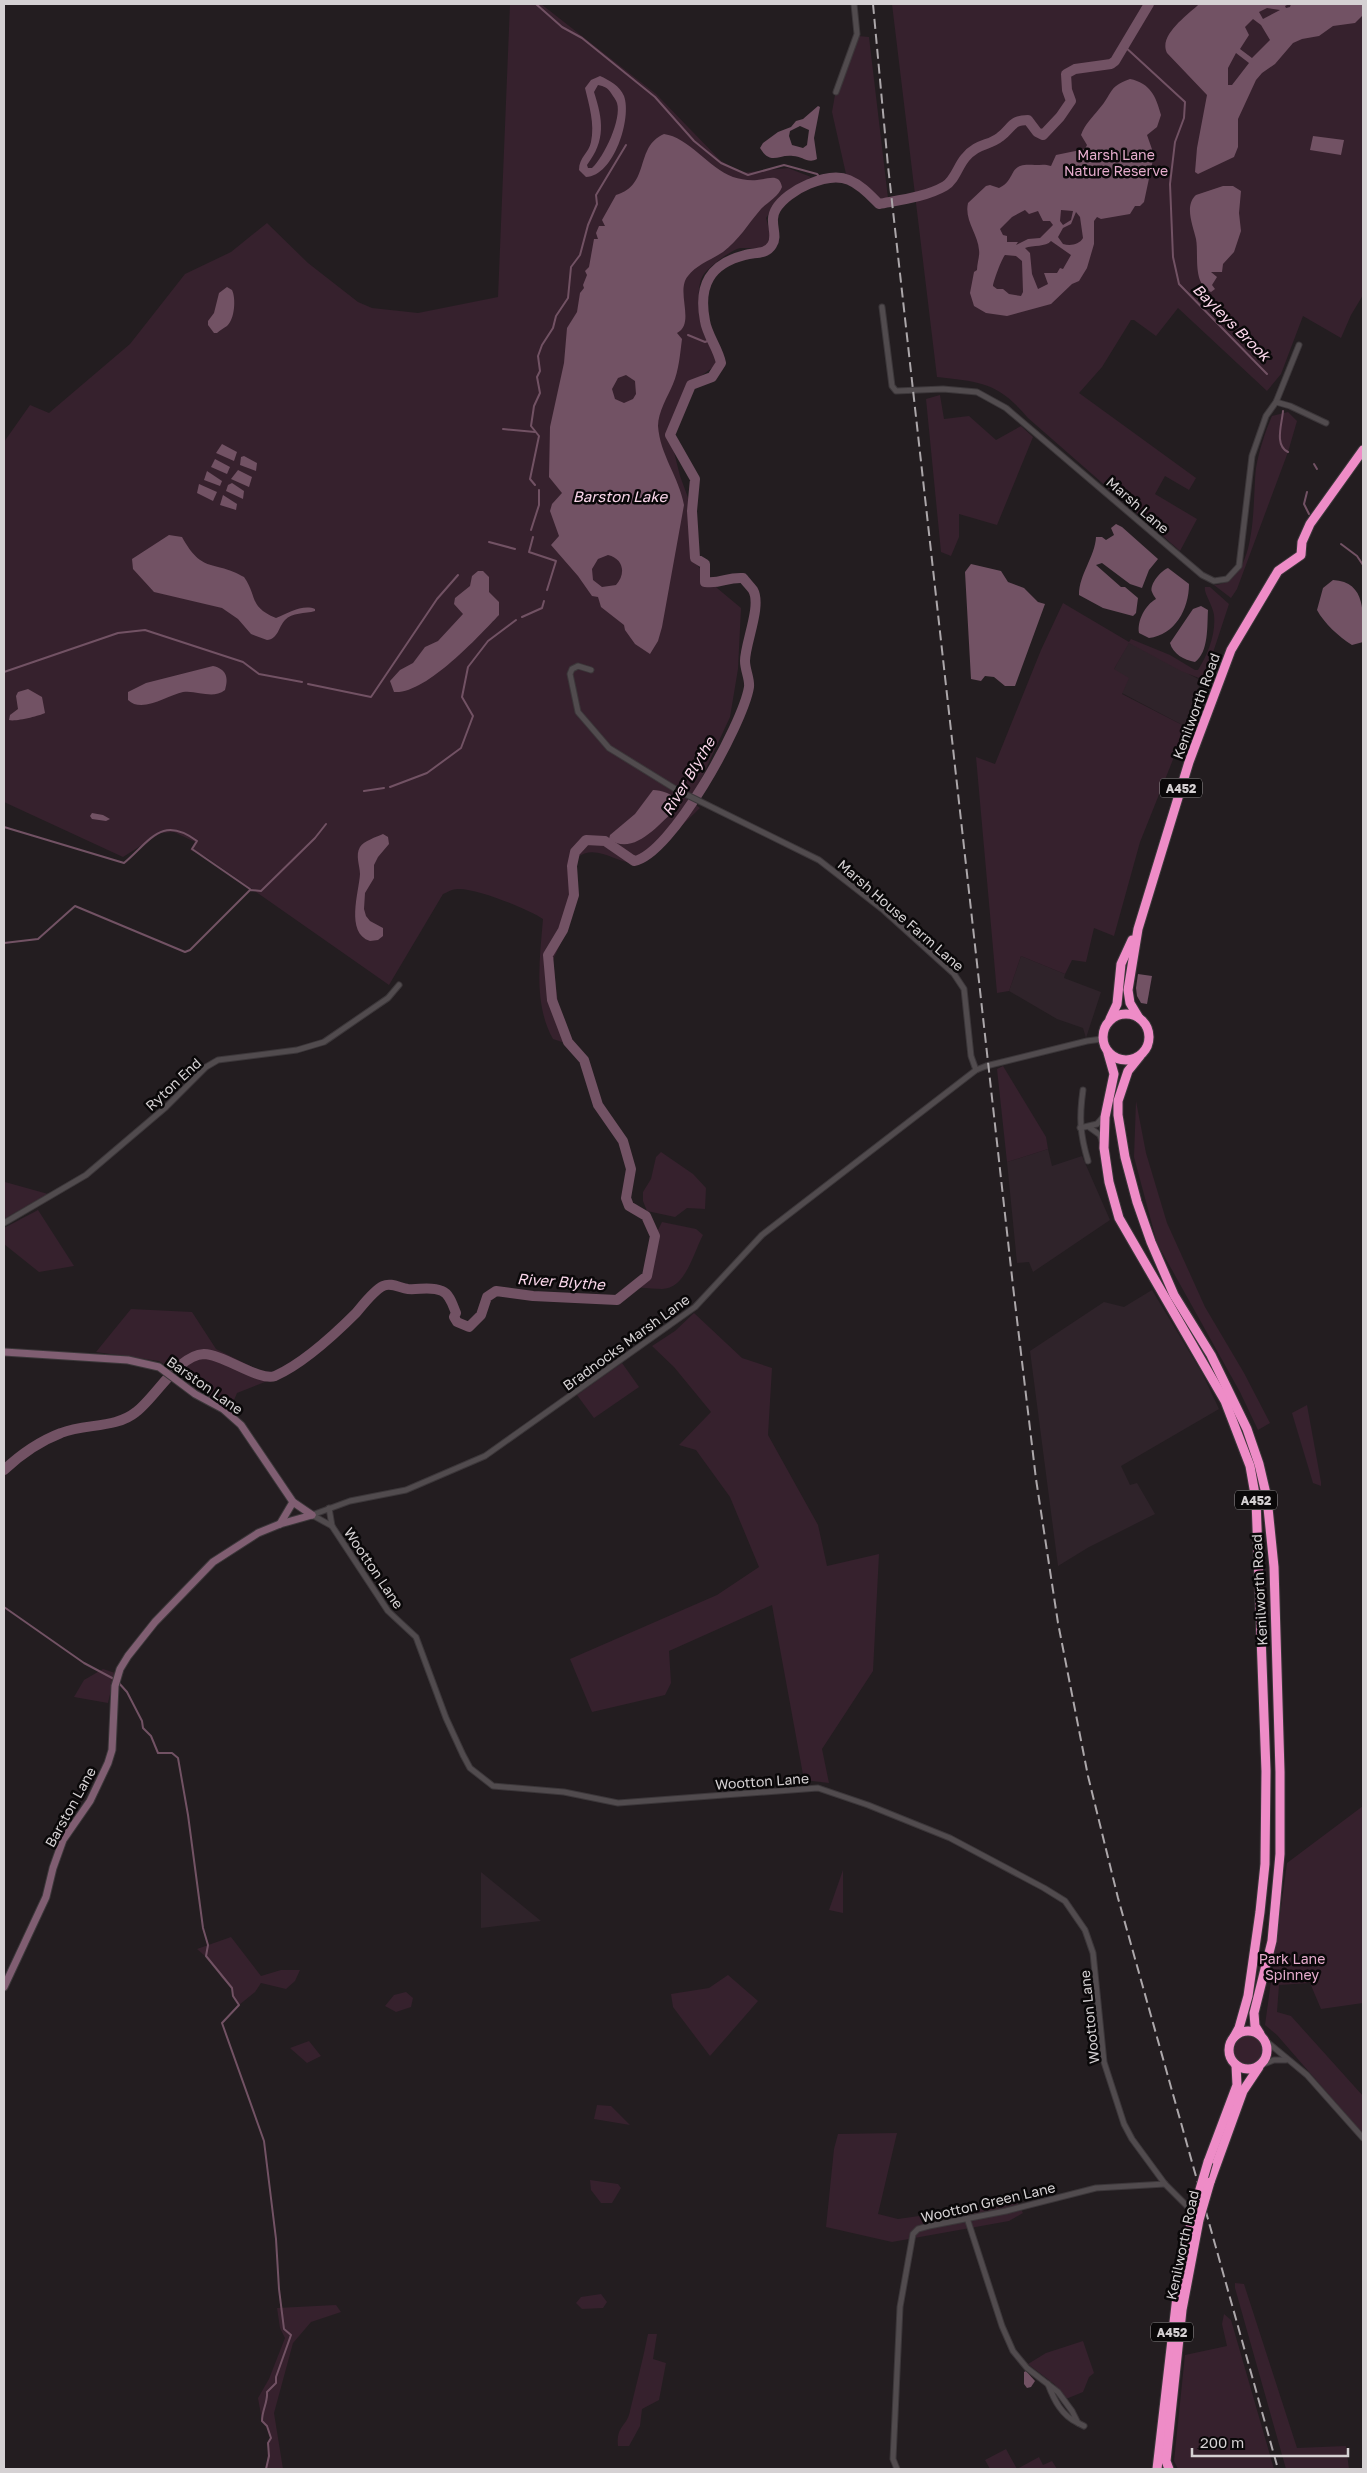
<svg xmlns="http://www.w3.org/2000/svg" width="1367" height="2473" font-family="'Golos Text',sans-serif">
<rect width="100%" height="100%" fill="#231d20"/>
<g fill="#2f232a">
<path d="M1129,642L1202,681L1192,702V715L1186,727L1122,693L1114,669Z"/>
<path d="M1021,956L1065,974L1064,978L1101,992L1086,1038L1083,1028L1057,1019L1009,991Z"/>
<path d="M1048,1149L1052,1166L1082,1156L1110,1220L1033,1272L1029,1262L1017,1263L1007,1162Z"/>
<path d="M1152,1290L1202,1373L1219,1409L1121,1466L1130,1485L1137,1483L1155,1514L1089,1547L1058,1566L1030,1351L1104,1302L1124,1307Z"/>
<path d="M481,1872L541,1921L481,1928Z"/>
</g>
<g fill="#36212d">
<path d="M510,4H541L656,94L720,160L741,173L788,168L811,177C792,188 778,199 766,218L772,240C765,253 754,247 741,248C732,249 710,266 704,274C695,285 699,321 704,334C708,344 717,354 716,365L686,387L670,436L680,476L693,511L692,559L717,588L741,608L738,669L730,717L691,801L700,808L643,863C620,868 597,841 577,858L575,873L577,884L568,927L553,960L558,1003L571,1039V1042L565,1043L553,1039C533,1004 540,957 543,919C528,909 476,888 458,889C452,889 448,892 443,894L389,985L206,857L190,850L195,842L174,832L161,833L123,857L4,802V442L30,405L49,413L130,344L185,274L231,252L267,223L308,263L358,302L372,308L418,313L498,297Z"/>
<path d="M892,4H1363V295L1351,315L1341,338L1303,316L1281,374L1267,391L1178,308L1156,336L1134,320H1131L1102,367L1079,393L1196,478L1189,490L1165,476L1155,494L1197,519L1180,551L1028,418C998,382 980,382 937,377Z"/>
<path d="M858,36L869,37L888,198L879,199L863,184L846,174L832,112L836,89Z"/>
<path d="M940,395L944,419L969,416L996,440L1021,426L1033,437L997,525L959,514V537L951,556L941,552L926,399Z"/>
<path d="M1288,412L1297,421L1288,452L1237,589L1231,598L1214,585C1259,582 1252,500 1256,468C1259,451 1265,432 1272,416Z"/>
<path d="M1205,587H1210L1229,604L1204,680L1181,671L1129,643L1114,669L1129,678L1122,694L1186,727L1140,842L1114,936L1094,928L1086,962L1072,960L1065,974L1021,956L1009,991L997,993L976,757L995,764L1041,650L1063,603L1129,642L1131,639L1170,655L1195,670H1198C1208,654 1216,634 1214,615C1213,606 1203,592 1205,587Z"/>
<path d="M1003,1066L1046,1137L1048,1149L1007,1162L997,1069Z"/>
<path d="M1136,1101L1146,1153L1167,1223L1205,1307L1244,1373L1270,1423L1258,1430L1240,1392L1157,1243L1134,1157Z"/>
<path d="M661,1152L693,1174L706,1188L705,1209L687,1208L675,1217L647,1211L643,1201V1192L651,1179L656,1157Z"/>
<path d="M4,1182H5L48,1194L4,1219Z"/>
<path d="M38,1210L74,1266L39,1272L4,1244V1228Z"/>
<path d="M662,1222L696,1229L703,1235C694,1251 686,1289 662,1289C653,1289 645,1287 635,1288L647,1276L655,1236Z"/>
<path d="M131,1309L192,1312L216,1349L275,1378L237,1393L232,1405L218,1401L159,1361L96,1352Z"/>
<path d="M694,1313L742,1358L772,1368L768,1435L818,1525L827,1566L879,1554L873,1671L822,1749L829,1783L804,1780L772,1605L669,1651L671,1683L665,1695L592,1712L570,1659L717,1595L759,1567L730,1497L696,1450L679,1445L711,1412L674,1367L652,1346L675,1331Z"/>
<path d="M622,1363L639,1387L594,1418L577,1395Z"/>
<path d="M1307,1405L1321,1482V1486L1313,1483L1292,1413Z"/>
<path d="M103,1669L115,1673L108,1703L74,1697L84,1680Z"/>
<path d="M1363,1806V2003L1321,2009L1310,1983L1279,1985L1277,2012L1291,2016L1363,2096V2134L1277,2035L1265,2025L1287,1863Z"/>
<path d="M843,1870V1913L829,1910Z"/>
<path d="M231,1937L261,1976L281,1970H300L295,1981L286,1989L261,1983L255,1992L239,2005L233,1996L232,1988L221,1977L213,1963L197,1949Z"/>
<path d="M728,1975L758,2001L710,2056L673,2007L671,1994L709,1988Z"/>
<path d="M406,1992L413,1998L411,2007L396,2012L385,2006L394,1995Z"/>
<circle cx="1248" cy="2050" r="15"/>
<path d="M309,2041L321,2056L307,2063L290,2048Z"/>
<path d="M597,2105L611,2106L630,2125L594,2119Z"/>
<path d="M897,2133L878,2214L898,2219L1017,2202L1023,2213L1009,2221L892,2242L826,2227L834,2149L838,2134Z"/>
<path d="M590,2180L618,2184L621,2188L612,2203H601L591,2190Z"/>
<path d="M1235,2283L1244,2284L1297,2448L1346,2446L1349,2469H1286L1235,2288Z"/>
<path d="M601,2294L607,2302L603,2308L582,2309L576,2303L581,2297Z"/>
<path d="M336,2305L341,2312L311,2322L293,2343L274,2413L283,2469H266C268,2460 267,2445 271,2438L267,2426L262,2421L258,2398L269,2379L285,2338L280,2328L277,2308Z"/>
<path d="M1224,2314L1231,2320L1274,2469H1178L1174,2461L1185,2355L1227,2346L1222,2324Z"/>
<path d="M648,2334H657L653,2359L666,2363L659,2400L642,2409L640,2426L629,2446H618C616,2425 627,2427 630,2411C636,2385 643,2360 648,2334Z"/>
<path d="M1083,2341L1094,2373L1089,2377L1083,2392L1066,2399L1054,2384L1028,2364L1046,2353Z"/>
<path d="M1006,2449L1017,2469L1039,2457L1043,2465L1052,2461L1057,2469H990L985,2460Z"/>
</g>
<g fill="#725264" fill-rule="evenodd">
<path d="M1199,4H1289L1285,6L1286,8L1290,7L1291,4H1363V15L1355,23L1333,26L1319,36L1302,39L1293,43L1275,64L1262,73L1256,80L1238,119V147L1234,157L1198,174L1195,172L1197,148L1207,95L1167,53C1158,35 1188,15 1199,4ZM1267,8L1280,10L1263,19L1259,12ZM1253,19L1261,25L1270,40L1252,58L1240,49L1249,35L1245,27ZM1236,53L1249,63L1232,85H1228V68Z"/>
<path d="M600,76C609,80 620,86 624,96C632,118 614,176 586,177L579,170C579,157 589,153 591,142C595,124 589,105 585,88L591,80ZM598,85C604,86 608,88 611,93C613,96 616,100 617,103C622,119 604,157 592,168H588L587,165C606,140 603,120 594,92Z"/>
<path d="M1130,79C1150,83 1156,96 1161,115L1157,127L1147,135L1154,155L1144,202L1140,206H1135L1130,214L1101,219L1097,217L1094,221V244L1087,268L1079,281L1072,284L1051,304L1007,316L986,313L974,306L970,293L974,272L977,270C977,263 980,256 979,250C978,234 964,220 968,203L986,186L990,185L999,188C1018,179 1006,162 1035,165C1041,165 1045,164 1051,166L1056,155L1085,149L1087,145L1081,135C1085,124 1092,118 1099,109C1113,94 1107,87 1130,79ZM1025,210L1029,214L1038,211L1043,221H1050L1053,225L1040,238L1028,239L1016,245L1018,242H1007V236L1003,235L1000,229L1012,217ZM1061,210L1073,211L1071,220L1063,225L1060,221ZM1076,212L1080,217L1083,238C1079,245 1070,246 1063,244L1058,237L1063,228L1071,224ZM1051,241L1071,255L1063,269L1060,268L1057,273H1044L1048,284L1038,289L1032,274L1030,253L1025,248C1033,245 1046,247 1051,241ZM1005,255L1016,256L1022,261L1023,292L1021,296L1009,294L1003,289H997L993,286C993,282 1002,258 1005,255Z"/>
<path d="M818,106L820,107L814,138L817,159C808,164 802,156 793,156C778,154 771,166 760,148L763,143L778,132L791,127L796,121L803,119ZM800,126L809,130L807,145L803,148L792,145L789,136L790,131Z"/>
<path d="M664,134C688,137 709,168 733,177C740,179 749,181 757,180C767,180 779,172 782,187C779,196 768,202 761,209C748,224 739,240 723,252C711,260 696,265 688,276C675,291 696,323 677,333L682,339C680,354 679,370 673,384C668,396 658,412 658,426C660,455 679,477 684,505L662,627L658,641L650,654L635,644L625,630L624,625L601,607L598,597L592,596L578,576L551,545L559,536L550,511L552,504L562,493L549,477L550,427L564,363L567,328L577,312L580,293L584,288L583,285L587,275L585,271L589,267L594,239H598L596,233L599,226H605L602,220L616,195C651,185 634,147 664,134ZM626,375L635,381L636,394L633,399L624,403L615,399L612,389L618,378ZM608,555C624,559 626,574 616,585L602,587L593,580L592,569L598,559Z"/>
<path d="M1313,136L1344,140L1341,155L1310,150Z"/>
<path d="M1223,186H1233L1241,191L1239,213L1241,231L1234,252L1223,264L1222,272H1211L1217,277L1212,285L1215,289L1211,292C1192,284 1199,254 1196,239C1193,225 1184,206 1196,195Z"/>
<path d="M227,287L232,290C236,298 235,319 227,326C224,328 220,330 217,333H214L208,325V321L214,313L219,293Z"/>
<path d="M222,444L237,452L234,461L216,453Z"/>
<path d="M244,456L257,463L256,471L240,465L241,457Z"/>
<path d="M215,459L230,467L227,474L211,467Z"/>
<path d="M238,470L252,477L249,487L231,479Z"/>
<path d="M207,471L222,481L220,486L204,480Z"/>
<path d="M232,483L244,491L243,499L226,491L228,485Z"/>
<path d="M199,484L217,492L213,501L197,493Z"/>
<path d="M223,495L237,504L236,510L220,505Z"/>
<path d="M1116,524L1122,527L1158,559L1149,570L1142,588L1130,584L1102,563L1096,565L1121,587H1125L1138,598L1136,613L1133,616L1103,608L1079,595C1079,574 1095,557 1096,537H1102L1106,540L1114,535L1111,528Z"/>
<path d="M169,535L182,537C203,575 213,559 244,577C258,597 248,606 276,618C288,613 303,604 315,609V611C305,614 292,612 285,620C278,628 278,639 267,640L251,634L238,619L222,608L154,592L133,569L132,559Z"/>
<path d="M971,564L1001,571L1008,582L1024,588L1038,602L1045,604L1015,686H1005L994,677L985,676L981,681L971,679L965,572Z"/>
<path d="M1168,568L1189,584C1189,609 1175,635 1149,638L1139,633C1137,621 1145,605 1156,599C1155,597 1153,595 1152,592C1149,584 1162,570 1168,568Z"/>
<path d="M478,571H483L489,577V592L499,602V615C478,637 425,695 394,692L390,681L400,670L413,663L425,647L438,641L463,614L454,604L455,598L470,586L472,576Z"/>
<path d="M1333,580C1367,582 1363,614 1363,642L1352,645C1339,637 1324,623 1317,610L1323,588Z"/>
<path d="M1201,606L1208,610C1207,626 1209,652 1195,662C1184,660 1173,654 1170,643L1193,609Z"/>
<path d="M213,666C226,669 229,677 225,690C212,700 198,690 183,692C168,695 142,714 128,700V692L146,683Z"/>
<path d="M28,689L42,697L45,713C39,716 15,722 9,720L10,715L18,709L16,696L18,692Z"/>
<path d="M653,790C661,790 674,794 679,802L676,809C658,825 633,857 609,839L610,835L635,814Z"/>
<path d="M92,813L103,815L110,819L106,821L92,819L90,816Z"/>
<path d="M383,834L388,837L389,844L378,857L374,865V878L365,893L364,909L366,916L370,921L383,928V936L378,940L370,941C345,933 359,892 360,874C360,866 355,855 360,847C364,841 376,837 383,834Z"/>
<path d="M1138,974L1152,976L1147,1004L1141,1003L1137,996L1136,988Z"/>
<path d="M1026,2371L1035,2381L1031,2387L1027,2388L1024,2384V2372Z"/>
</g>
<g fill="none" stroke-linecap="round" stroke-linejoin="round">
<g stroke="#725264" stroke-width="2">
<path d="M536,4L562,27L582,38L655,97L694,141L721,163L748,175L784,165L817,174L822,180"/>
<path d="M1123,45L1185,102L1184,118L1175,142L1170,184L1173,257L1179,284L1267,374"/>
<path d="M688,335L705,342L713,339"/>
<path d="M1283,411C1282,424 1274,445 1288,452"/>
<path d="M503,429L535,432"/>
<path d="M1314,464L1317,469"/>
<path d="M535,485L530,479L539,436L531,426L534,406L540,393L537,377L540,371L538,356L542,345L553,328L556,316L568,298L571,267L580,255L588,225L597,204L596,195L626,145"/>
<path d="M1307,492L1304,504L1309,514"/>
<path d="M531,530L539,505V490"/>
<path d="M533,537L529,552L556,561L547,590"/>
<path d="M489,542L515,549"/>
<path d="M1341,544L1357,556L1363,565"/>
<path d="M522,617L542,608L544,601"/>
<path d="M4,672L118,633L145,630L243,662L259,674L302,682"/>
<path d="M308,684L371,697L437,599L458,575"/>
<path d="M390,787L427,773L461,748L473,716L462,697L468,667L488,641L516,620"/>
<path d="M364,791L384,788"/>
<path d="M4,827L124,863C151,840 162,815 197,841L192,849L250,889"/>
<path d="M4,943L38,939L75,906L185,952L190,950L250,890L261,891L315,838L326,824"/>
<path d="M4,1607L84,1663L114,1679"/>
<path d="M118,1682L127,1692L142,1721L143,1728L151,1736L158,1753H172L178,1758L188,1815L203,1928L208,1945L206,1956L232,1988L233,1996L239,2005L222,2023L264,2141L276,2239L279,2289L284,2329L291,2335L276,2377V2383L267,2392C268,2402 262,2410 262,2421L267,2426L271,2438L268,2443L269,2456L266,2469"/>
</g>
<path stroke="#725264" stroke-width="10" d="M4,1470C20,1455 40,1441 61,1433C85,1423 115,1429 136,1412C156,1397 178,1355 204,1354C223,1354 260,1382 275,1376C302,1364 335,1334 356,1313C363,1305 373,1291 383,1286C391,1282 400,1288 408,1289C419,1290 431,1286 442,1291C450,1294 453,1306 456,1313L454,1317L457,1322L469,1327L481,1315L487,1297L496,1291L533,1296L617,1300L647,1276L655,1236L646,1216L629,1206L626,1198L631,1169L623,1141L598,1105L584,1060L568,1042L562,1026L552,1000L548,955L563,930L574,895L572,866L575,852L586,840L605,841L634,861C671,855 743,724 749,687C750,679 745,670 745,661C745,643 762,606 753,590C750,586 746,582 743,578C726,577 722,584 705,582V564L695,558L692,511L695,479L670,435L691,385L712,377L721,363C718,348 707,335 705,321C698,285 710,264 745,255C754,252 766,255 772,245C779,235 768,222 776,209C787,190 828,171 849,180C861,185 870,195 879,204C900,200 926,197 945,186C955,180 958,166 965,158C977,143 989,146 1000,137C1012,128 1011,120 1028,120L1037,132L1043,135L1060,117L1071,101L1067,90L1066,74L1075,69L1111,64L1115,61L1149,4"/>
<defs>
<g id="street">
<path d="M836,92L857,34L854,4"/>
<path d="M882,307L892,386L896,391L943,389L977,392L1006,408L1202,575L1214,581L1227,579L1239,566L1252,456L1266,416L1276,402L1299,345"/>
<path d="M1276,402L1290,406L1326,423"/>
<path d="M591,670L578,666L572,669L570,674L578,712L609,748L677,790L819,860L882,909L954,974L964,989L971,1056L976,1070"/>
<path d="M1083,1090C1079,1118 1080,1134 1088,1161"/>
<path d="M1089,1127L1100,1135L1102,1141"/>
<path d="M1080,1128L1097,1124L1104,1116"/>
<path d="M4,1223L86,1175L166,1107L206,1067L218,1060L297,1050L324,1042L388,998L399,985"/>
<path d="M329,1508L332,1526"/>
<path d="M312,1515L332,1526L388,1611L416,1637L446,1718L463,1755L470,1768L493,1786L564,1792L618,1803L818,1788L868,1805L950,1838L1044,1888L1065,1901L1085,1930L1093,1953L1104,2062L1124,2124L1132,2139L1165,2184L1187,2206L1194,2209"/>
<path d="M312,1515L350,1501L406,1490L485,1456L695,1307L762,1235L976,1070L986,1066L1087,1041L1102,1039"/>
<path d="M1266,2041L1307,2075L1363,2138"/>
<path d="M1261,2065L1274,2060H1286"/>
<path d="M967,2218L1002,2326L1013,2351L1027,2368L1058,2392L1072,2411L1078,2423L1084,2426"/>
<path d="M1048,2384C1054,2400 1062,2416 1078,2423"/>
<path d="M897,2469L893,2459L900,2307L913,2234L918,2229L929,2226L1006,2211L1096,2188L1165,2184"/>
</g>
<g id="secondary">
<path d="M4,1352L128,1360L159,1367L195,1394L223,1409L241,1425L293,1502L312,1515"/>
<path d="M280,1524L293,1502"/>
<path d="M4,1987L46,1897L53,1868L63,1840L90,1801L108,1763L112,1750L115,1686L120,1669L128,1656L155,1622L213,1562L258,1533L280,1524L312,1515"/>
</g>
<g id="highway">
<circle cx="1126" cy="1037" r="23"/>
<path d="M1139,1018L1130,1003L1128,990L1138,929L1189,762L1231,650L1278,571L1301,555L1302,542L1310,524L1363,450"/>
<path d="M1110,1019L1117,1004L1121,964L1132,940"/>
<path d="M1108,1053L1114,1074L1105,1117L1104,1148L1109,1182L1119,1218L1225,1401L1250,1466L1256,1500L1266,1771L1265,1864L1260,1912L1248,1996L1239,2028L1234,2037"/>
<path d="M1140,1056L1128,1071L1118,1101V1115L1125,1157L1137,1202L1151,1242L1174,1295L1211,1355L1247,1429L1259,1464L1267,1498L1274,1567L1280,1772V1854L1272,1941L1254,2013L1255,2026L1260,2034"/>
<circle cx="1248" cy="2050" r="19"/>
<path d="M1208,2162L1237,2085L1236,2065"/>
<path d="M1210,2182L1243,2091L1259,2067"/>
<path d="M1157,2469L1181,2262L1198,2196"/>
<path d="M1169,2469L1166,2461L1182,2310L1199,2220"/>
</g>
</defs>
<use href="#street" stroke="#3c373a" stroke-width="7"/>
<use href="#secondary" stroke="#3c373a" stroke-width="9"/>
<use href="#highway" stroke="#3c373a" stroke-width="11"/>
<use href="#street" stroke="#514b4e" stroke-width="5"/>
<use href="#secondary" stroke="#805e72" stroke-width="7"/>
<use href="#highway" stroke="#ee8cc7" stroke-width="9"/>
<path stroke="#aca7aa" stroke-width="2" stroke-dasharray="10 5" stroke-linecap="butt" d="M873,4L888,166L1013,1286L1036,1479L1058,1623L1088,1776L1118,1898L1278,2469"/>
<defs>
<g id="highway-bridge">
<path d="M1198,2196L1208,2162"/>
<path d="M1199,2220L1210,2182"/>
</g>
</defs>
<use href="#highway-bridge" stroke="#3c373a" stroke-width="11" stroke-linecap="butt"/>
<use href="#highway-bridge" stroke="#ee8cc7" stroke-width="9"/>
</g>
<g text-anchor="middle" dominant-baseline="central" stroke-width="5" stroke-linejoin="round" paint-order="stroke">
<g fill="#0a0809" stroke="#989596" stroke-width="1">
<rect x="1160" y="778.5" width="42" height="19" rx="4"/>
<rect x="1235" y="1490.5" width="42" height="19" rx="4"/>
<rect x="1151" y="2322.5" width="42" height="19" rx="4"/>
</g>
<g font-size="12" font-weight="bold" fill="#d5d1d3">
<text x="1181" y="788">A452</text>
<text x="1256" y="1500">A452</text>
<text x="1172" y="2332">A452</text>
</g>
<g font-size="14" fill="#e7adce" stroke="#0a0809">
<text x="1116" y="154">Marsh Lane<tspan x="1116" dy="16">Nature Reserve</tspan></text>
<text x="1292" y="1958">Park Lane<tspan x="1292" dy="16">Spinney</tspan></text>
</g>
<g font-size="14" fill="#d5d1d3" stroke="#0a0809">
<text transform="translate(1138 505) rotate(41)">Marsh Lane</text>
<text transform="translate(1196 706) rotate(-70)">Kenilworth Road</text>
<text transform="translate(901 915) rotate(41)">Marsh House Farm Lane</text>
<text transform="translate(173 1084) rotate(-43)">Ryton End</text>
<text transform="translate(626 1342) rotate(-36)">Bradnocks Marsh Lane</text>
<text transform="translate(205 1385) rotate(35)">Barston Lane</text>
<text transform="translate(374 1568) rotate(56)">Wootton Lane</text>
<text transform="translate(1259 1590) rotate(-93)">Kenilworth Road</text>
<text transform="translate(762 1781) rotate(-4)">Wootton Lane</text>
<text transform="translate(70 1807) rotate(-61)">Barston Lane</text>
<text transform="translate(1089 2017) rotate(-96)">Wootton Lane</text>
<text transform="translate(988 2202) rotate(-13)">Wootton Green Lane</text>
<text transform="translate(1182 2245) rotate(-78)">Kenilworth Road</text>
</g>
<g font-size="15" font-style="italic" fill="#fad6ea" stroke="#0a0809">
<text transform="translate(1232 322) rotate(45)">Bayleys Brook</text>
<text x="620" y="496">Barston Lake</text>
<text transform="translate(688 776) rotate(-59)">River Blythe</text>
<text transform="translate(561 1281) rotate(4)">River Blythe</text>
</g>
</g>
<rect width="1367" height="2473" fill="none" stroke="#d5d1d3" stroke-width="10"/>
<path d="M1192 2448v8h156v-8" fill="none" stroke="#d5d1d3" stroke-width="2.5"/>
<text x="1200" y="2448" font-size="15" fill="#d5d1d3" stroke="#0a0809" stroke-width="4" paint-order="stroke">200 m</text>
</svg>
